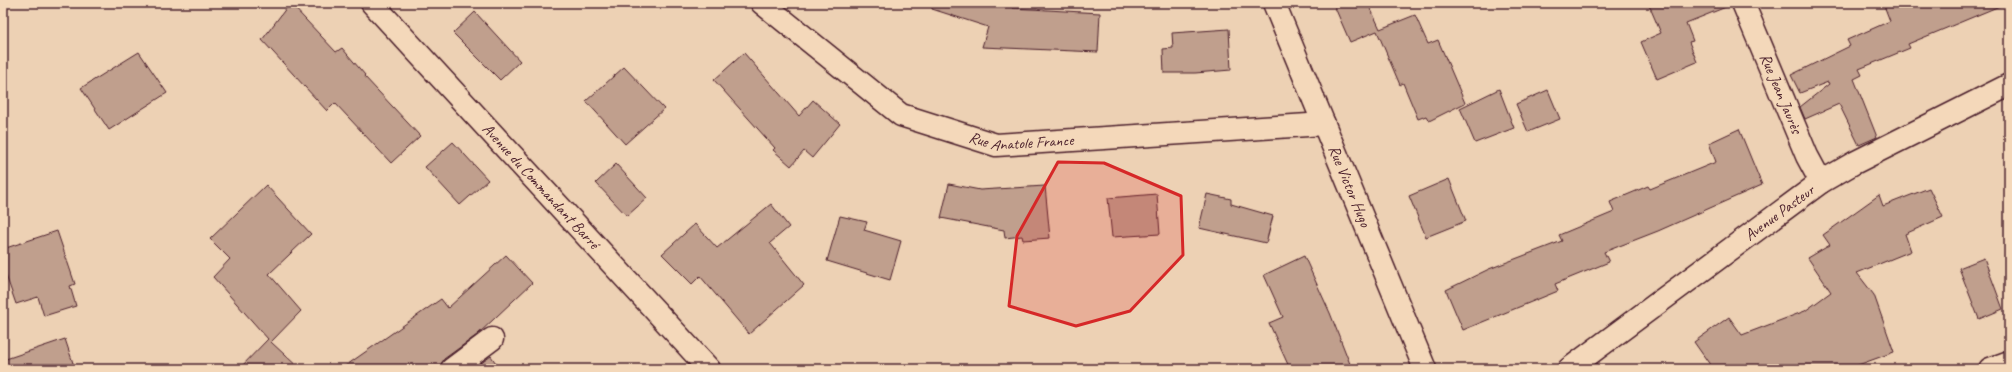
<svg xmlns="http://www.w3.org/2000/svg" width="2012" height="372" font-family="Caveat,sans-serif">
<rect width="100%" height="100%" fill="#edd1b4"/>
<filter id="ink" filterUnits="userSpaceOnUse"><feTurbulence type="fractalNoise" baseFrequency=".025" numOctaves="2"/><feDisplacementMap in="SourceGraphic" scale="8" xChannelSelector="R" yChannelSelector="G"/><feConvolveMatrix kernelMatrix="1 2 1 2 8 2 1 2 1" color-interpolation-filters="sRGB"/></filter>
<g filter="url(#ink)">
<g fill="#c09f8d" stroke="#4a1f2b">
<path d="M290,3L336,52L342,48L365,75L364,76L420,136L391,163L335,103L327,111L262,40Z"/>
<path d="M932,3H1014L1012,8L1100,13L1098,52L982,47L988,27L932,9Z"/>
<path d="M1333,3H1368L1380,29L1415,15L1428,44L1438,40L1465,103L1429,121L1426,116L1418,119L1403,83L1400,85L1377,31L1350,42Z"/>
<path d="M1648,3H1731V5L1686,23L1693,41L1689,42L1697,62L1657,79L1641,42L1661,33Z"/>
<path d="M1883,3H2002V5L1908,44L1910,48L1859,69L1862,75L1854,79L1877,137L1859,145L1839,104L1805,119L1800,107L1829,84L1828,82L1800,93L1791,75L1850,46L1847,40L1890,21Z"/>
<path d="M475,12L520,61L500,80L453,33Z"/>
<path d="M1229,29L1231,70L1195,73H1164L1163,49L1173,48L1172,33Z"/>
<path d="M139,52L167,93L109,130L81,88Z"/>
<path d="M744,53L799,116L813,100L840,124L812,158L804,151L791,166L773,150L775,148L714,80Z"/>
<path d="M624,67L664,109L625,144L586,101Z"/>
<path d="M1499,89L1514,128L1475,143L1460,108Z"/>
<path d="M1548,90L1560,119L1528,132L1516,104Z"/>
<path d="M1739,129L1762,185L1658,231L1604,252L1609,262L1555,284L1558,291L1463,330L1446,290L1489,269L1562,241L1559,235L1614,212L1610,202L1648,186L1650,189L1716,162L1709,143Z"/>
<path d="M453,142L488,180L460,205L425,167Z"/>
<path d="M616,164L647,198L627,216L596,183Z"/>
<path d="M1449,179L1466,221L1426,237L1409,196Z"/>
<path d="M949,184L980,190L1045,186L1050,238L1023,240L1022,236L1005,238L1004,230L941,218Z"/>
<path d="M266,185L311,234L269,274L301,311L271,342L300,369H239L268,339L213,277L230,259L210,239Z"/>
<path d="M1929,188L1943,217L1905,234L1911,251L1857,273L1874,295L1894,352L1847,369H1713L1694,342L1729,317L1742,335L1805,311L1831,292L1808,258L1830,245L1823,235L1879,195L1883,206Z"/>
<path d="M1157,194L1160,234L1112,237L1108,198Z"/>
<path d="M1207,194L1231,199V204L1273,216L1266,243L1199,228Z"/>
<path d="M771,204L789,227L770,243L804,285L749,334L700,276L692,284L662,254L695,224L717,248Z"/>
<path d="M840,216L867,222L864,230L901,241L890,280L827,261Z"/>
<path d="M57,231L75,284L70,286L76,306L44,316L38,297L16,304L3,267V249Z"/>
<path d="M506,255L532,283L477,335L444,359L440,369H341L441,299L448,308Z"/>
<path d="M1304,256L1330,313L1352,369H1290L1269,323L1283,317L1264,275Z"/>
<path d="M1984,258L2003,309L1979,319L1959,268Z"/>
<path d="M65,339L75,369H3V360Z"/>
<path d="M491,356L500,369H473Z"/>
</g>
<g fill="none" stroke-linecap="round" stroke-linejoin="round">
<defs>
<g id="minor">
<path id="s1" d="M372,3L709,369"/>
<path id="s2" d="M762,3L901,115L996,145L1324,124"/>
<path id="s3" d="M1274,3L1425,369"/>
<path id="s4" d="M1743,3L1807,156L1821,182"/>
<path d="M452,369L492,339"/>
<path id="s5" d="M1569,369L1821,182L1854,163L2009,85"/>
<path d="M1990,369L2009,362"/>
</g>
</defs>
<use href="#minor" stroke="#4a1f2b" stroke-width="25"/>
<use href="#minor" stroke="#f4d8ba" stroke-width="22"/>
</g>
</g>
<path fill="#d62828" fill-opacity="0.2" stroke="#d62828" stroke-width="3" stroke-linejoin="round" d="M1058,162L1104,163L1181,196L1183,255L1130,311L1076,326L1009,306L1017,236Z"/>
<g text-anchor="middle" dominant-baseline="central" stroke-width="3.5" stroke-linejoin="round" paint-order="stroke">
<g font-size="16" fill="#4a1f2b" stroke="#f4d8ba">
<text stroke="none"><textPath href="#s4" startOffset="98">Rue Jean Jaurès</textPath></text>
<text stroke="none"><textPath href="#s2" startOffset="303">Rue Anatole France</textPath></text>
<text stroke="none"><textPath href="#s1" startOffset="249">Avenue du Commandant Barré</textPath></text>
<text stroke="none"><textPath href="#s3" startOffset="198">Rue Victor Hugo</textPath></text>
<text stroke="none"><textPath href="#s5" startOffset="262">Avenue Pasteur</textPath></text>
</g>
</g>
<rect width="2012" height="372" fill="none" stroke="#f4d8ba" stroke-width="16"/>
<rect x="8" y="8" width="1996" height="356" fill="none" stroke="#4a1f2b" stroke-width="1.5" filter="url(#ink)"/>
</svg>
